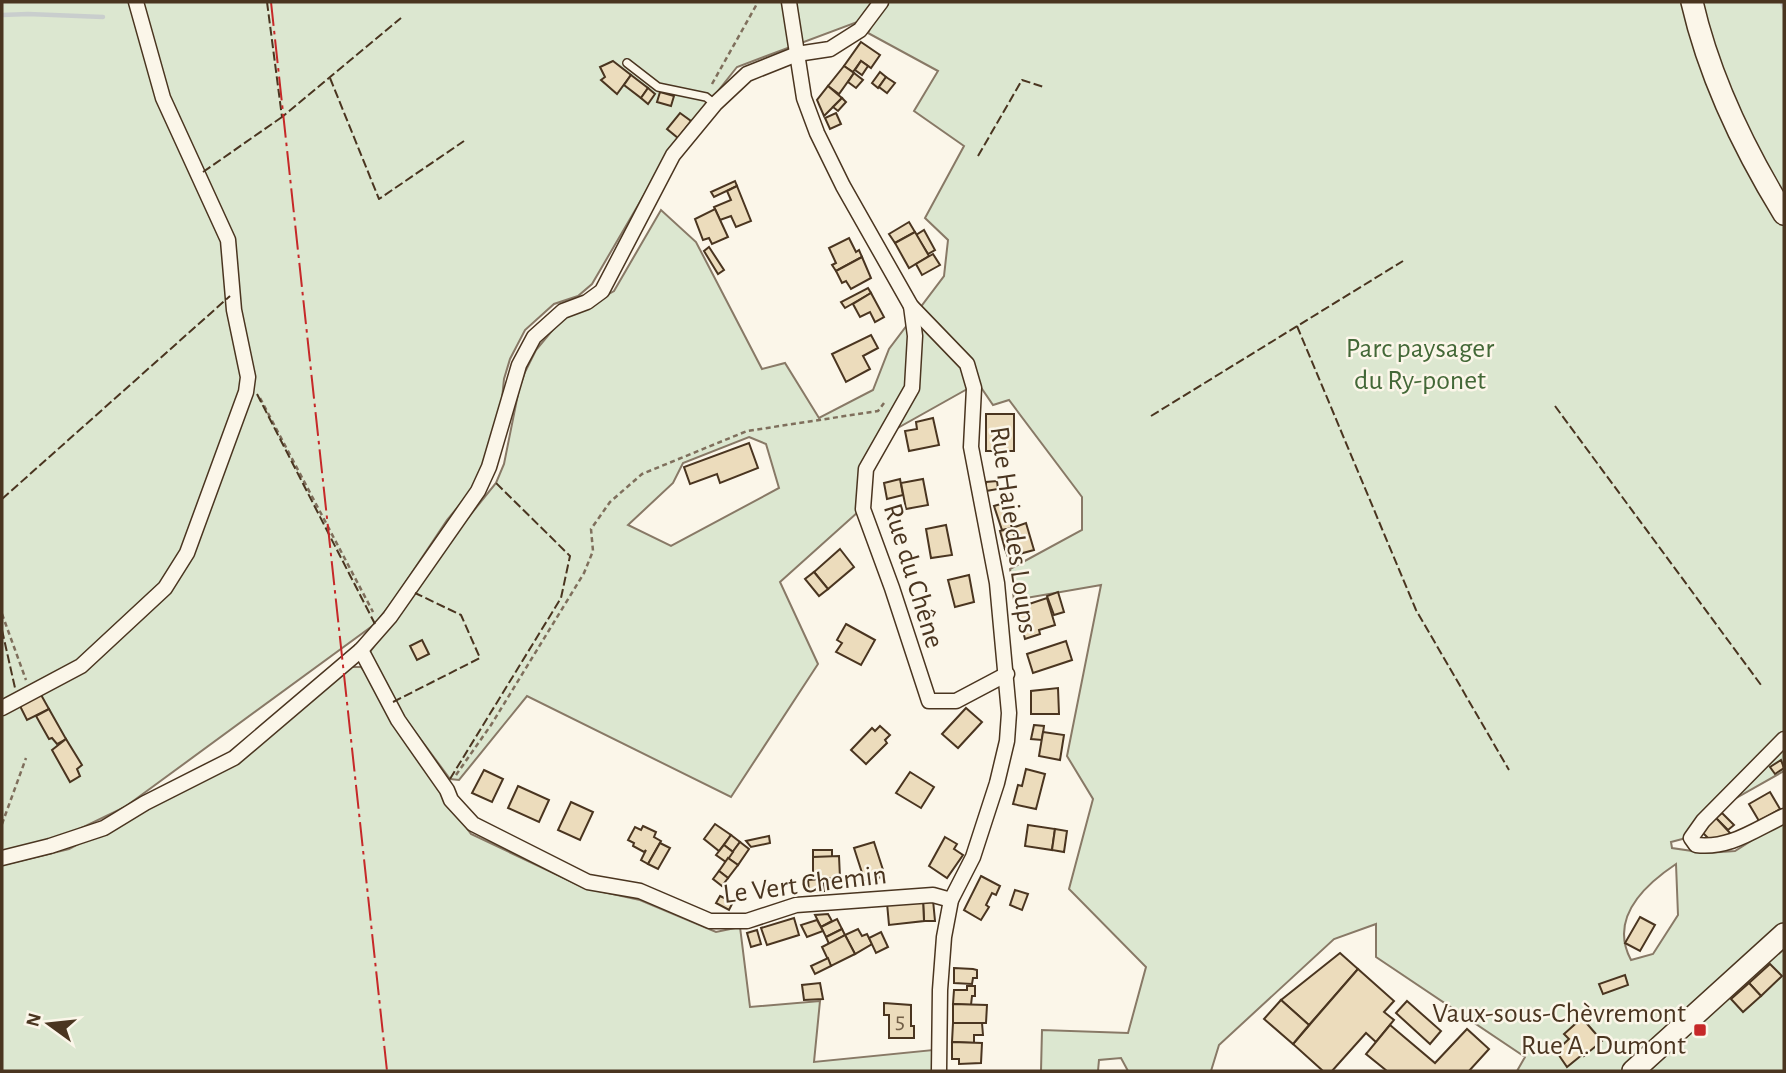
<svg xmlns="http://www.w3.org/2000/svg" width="1786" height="1073" font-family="'Alegreya Sans',sans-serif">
<rect width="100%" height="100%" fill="#fbf6e9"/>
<g fill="#dce7d0" stroke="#887966" stroke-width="2" fill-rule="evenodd">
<path d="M2,2H1784V771L1731,801L1686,838L1671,842L1672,848L1706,853L1735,851L1784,820V925L1626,1071H1517L1525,1057L1376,957V924L1334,939L1219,1045L1211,1071H1128L1121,1058L1099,1060L1098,1071H1041L1042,1030L1128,1033L1146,967L1069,889L1093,799L1067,756L1101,585L1014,600L1010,569L1082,530V497L1009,400L993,405L978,383L896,429L865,470L858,512L780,582L818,664L731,797L527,696L459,780L450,779L393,702L370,652L454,535L496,483L504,464L519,389L525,372L536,350L560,321L614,291L661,210L696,242L762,369L785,363L819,418L873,390L889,349L944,276L948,240L925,218L964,146L914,111L938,71L868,33L870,29L857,22L737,67L668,154L592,284L578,296L554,304L525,330L510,359L504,379L499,429L477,484L447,520L395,598L375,624L125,807L7,864L69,849L234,762L349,667H361L367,674L401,736L471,834L585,888L640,900L716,932L740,927L750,1007L820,1001L814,1062L933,1050L932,1071H2ZM749,437L766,444L779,488L671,546L628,525L673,483L683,463ZM1676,864L1678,915L1653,954L1631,960C1609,919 1643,886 1676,864Z"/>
<path d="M1784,947V1071H1649Z"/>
</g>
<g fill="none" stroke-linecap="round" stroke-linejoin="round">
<g stroke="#c9cecd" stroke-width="4.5">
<path d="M1782,2L1784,8"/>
<path d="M2,15L28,14L103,17"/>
</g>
</g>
<g fill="#ecdcbc" stroke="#4a3520" stroke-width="2">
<path d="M861,42L880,55L871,68L861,61L853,72L844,66Z"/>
<path d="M613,61L631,75L617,94L601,80L605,77L600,67Z"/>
<path d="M861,61L868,66L862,75L855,70Z"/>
<path d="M844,66L854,73L839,94L828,86Z"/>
<path d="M880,72L886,77L878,88L872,83Z"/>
<path d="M854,73L863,80L856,88L848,82Z"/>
<path d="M631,75L648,88L641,98L624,85Z"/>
<path d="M886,77L895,83L887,93L879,87Z"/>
<path d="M828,86L842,98L824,116L817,100Z"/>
<path d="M648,88L655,94L648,104L641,98Z"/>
<path d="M660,92L674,96L671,106L657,102Z"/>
<path d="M842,98L846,102L838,111L833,107Z"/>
<path d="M680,113L691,121L678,138L667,129Z"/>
<path d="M836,113L841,124L830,129L825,118Z"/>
<path d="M735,181L737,186L714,197L711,192Z"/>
<path d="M737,186L751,221L736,227L731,216L720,220L714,207L731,200L727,191Z"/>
<path d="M715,209L728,237L712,244L709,238L703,240L695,219Z"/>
<path d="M909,222L915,232L895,243L889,234Z"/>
<path d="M924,230L935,250L928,254L916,235Z"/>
<path d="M915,232L929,256L909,268L895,243Z"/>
<path d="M849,238L856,252L859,250L862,257L836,271L832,265L836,263L829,248Z"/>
<path d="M709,247L724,270L718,274L704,251Z"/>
<path d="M933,254L940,265L922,275L916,264Z"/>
<path d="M862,257L871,278L851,289L846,281L842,283L836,271Z"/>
<path d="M868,288L871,293L845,308L841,302Z"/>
<path d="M871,293L884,317L875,322L870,312L860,317L853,304Z"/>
<path d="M871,335L878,348L863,356L870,369L846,382L832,354Z"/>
<rect x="986" y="414" width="28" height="37"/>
<path d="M933,418L939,445L909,451L905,431L917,429L916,422Z"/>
<path d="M749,443L758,468L720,483L717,474L690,484L684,467Z"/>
<path d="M900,479L903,495L887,499L884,483Z"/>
<path d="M923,479L928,505L906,509L901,483Z"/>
<path d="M997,481L998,489L986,491V482Z"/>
<path d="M1004,503L1012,528L1002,530L994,506Z"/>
<path d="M1026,523L1034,550L1008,557L1005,549L1017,546L1012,528Z"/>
<path d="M946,525L952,555L931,558L926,529Z"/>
<path d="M1012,528L1017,546L1005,549L1000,531Z"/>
<path d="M840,549L854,567L828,589L814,572Z"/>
<path d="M814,572L828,589L819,596L805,579Z"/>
<path d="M969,575L974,602L955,607L948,580Z"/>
<path d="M1058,592L1064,612L1054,615L1047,596Z"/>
<path d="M1047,598L1055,625L1039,630L1040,634L1025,639L1017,608Z"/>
<path d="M846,624L875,640L861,665L836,652L842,643L837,640Z"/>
<path d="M422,640L429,654L417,660L410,646Z"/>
<path d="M1066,641L1072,660L1033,673L1027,654Z"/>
<path d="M1058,688L1059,714H1031V691Z"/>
<path d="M40,693L49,709L27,720L18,702Z"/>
<path d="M966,708L982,722L958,748L942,734Z"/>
<path d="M49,709L66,739L57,744L52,738L49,739L36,716Z"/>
<path d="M1034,725L1044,726L1042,740L1031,739Z"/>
<path d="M880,726L890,735L885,740L887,743L866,764L851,750L872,728L875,731Z"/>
<path d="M1043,732L1064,735L1060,760L1039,756Z"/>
<path d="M66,739L82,765L77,769L80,776L70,782L52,750Z"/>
<path d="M1781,760L1784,768L1775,774L1770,767Z"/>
<path d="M1026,769L1045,774L1036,809L1013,804L1018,785L1022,786Z"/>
<path d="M484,770L503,779L492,802L472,793Z"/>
<path d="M910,772L934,787L921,808L896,793Z"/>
<path d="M518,786L549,800L539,822L508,808Z"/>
<path d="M1770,792L1780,809L1759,821L1749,804Z"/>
<path d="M571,802L593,812L580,840L558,830Z"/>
<path d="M1722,813L1734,825L1728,830L1716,818Z"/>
<path d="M1716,818L1731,834L1714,844L1702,832Z"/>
<path d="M715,824L731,835L719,851L704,839Z"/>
<path d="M1028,825L1055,829L1052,850L1025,846Z"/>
<path d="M643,826L656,832L654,837L661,841L648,864L641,860L646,850L644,852L633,846L634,843L628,840L635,827L641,830Z"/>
<path d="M1055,829L1067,831L1064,852L1052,850Z"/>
<path d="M731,835L740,842L733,852L724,845Z"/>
<path d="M769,836L770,843L751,847L746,841Z"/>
<path d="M945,837L957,844L954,849L963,855L947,878L929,866Z"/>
<path d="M740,842L749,849L738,865L728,858Z"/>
<path d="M874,842L885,876L865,882L854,848Z"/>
<path d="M660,843L670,848L658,869L648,864Z"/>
<path d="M724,845L733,852L726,862L716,855Z"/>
<rect x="813" y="850" width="19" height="7"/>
<path d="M839,856L840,878L813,879V857Z"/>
<path d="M728,858L738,865L728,878L719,871Z"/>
<path d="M719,871L728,878L722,886L713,879Z"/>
<path d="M981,876L1000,886L996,895L992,893L986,905L989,907L981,920L964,910Z"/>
<path d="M823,879L824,891L809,892L808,880Z"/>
<path d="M1015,890L1028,894L1022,910L1010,905Z"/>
<path d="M720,896L733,902L729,910L716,903Z"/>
<path d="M923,900H933L935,921H924Z"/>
<path d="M923,900L924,921L889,925L887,903Z"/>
<path d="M828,914L832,921L821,927L815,915Z"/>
<path d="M1640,917L1655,925L1640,951L1625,943Z"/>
<path d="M794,918L799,935L767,945L761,928Z"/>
<path d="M837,919L842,929L826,937L821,927Z"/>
<path d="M817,920L823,931L807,937L801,925Z"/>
<path d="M842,929L845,935L829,944L826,937Z"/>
<path d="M858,929L862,936L867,934L872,944L855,954L845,935Z"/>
<path d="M757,930L761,944L751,947L747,933Z"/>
<path d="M881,932L888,947L876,953L869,938Z"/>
<path d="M845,935L855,954L831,966L822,947Z"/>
<path d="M1340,953L1358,969L1309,1025L1281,1000Z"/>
<path d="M828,958L831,966L815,974L811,966Z"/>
<path d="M1770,964L1782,976L1761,996L1749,983Z"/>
<path d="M954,968L973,969L977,970V978H973L972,984L954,983Z"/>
<path d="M1358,969L1394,1001L1384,1012L1394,1020L1376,1042L1366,1033L1332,1071H1323L1293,1044Z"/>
<path d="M1625,975L1628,985L1603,994L1599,984Z"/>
<path d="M820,983L823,999L804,1000L802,985Z"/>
<path d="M1749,983L1761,996L1743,1012L1731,999Z"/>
<path d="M967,986H975V996H972L971,1005L953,1004L954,990H967Z"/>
<path d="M1281,1000L1309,1025L1293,1044L1264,1019Z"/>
<path d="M1407,1001L1441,1031L1430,1044L1396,1013Z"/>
<path d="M884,1003L911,1005V1026H914V1038H889V1015H884Z"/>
<path d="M953,1004L987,1005L986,1023H953Z"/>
<path d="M1582,1018L1602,1041L1584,1056L1583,1054L1567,1067L1556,1051L1569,1039L1564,1034Z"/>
<path d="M953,1023H982L983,1035H974V1043L952,1042Z"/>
<path d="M1390,1025L1435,1063L1467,1029L1489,1049L1469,1071H1387L1366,1054Z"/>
<path d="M952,1042L982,1043L981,1063L959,1064V1059H952Z"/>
</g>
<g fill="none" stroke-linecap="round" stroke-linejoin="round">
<defs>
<path id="lane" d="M627,63L658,87L706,97L715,104"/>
<g id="street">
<path d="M789,2L804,98L817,133L843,186L911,306L967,364L974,388L971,447L997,583L1009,713L1007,741L997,783L973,857L951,900L944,937L940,990L939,1071"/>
<path d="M911,306L915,336L912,388L866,469L863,509L892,588L929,701H956L1007,674"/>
<path d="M361,650L398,720L447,790L451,800L473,824L588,882L640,891L710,921H747L796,905L933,895L951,900"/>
<path d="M2,708L81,666L165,588L187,553L246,392L248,377L234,310L228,240L163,98L136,2"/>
<path d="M1784,739L1703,821L1691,838L1696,845C1730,849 1754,830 1784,816"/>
<path d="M2,858L50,846L104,828L145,803L234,758L361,650L390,617L478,491L489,467L519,365L534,337L563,311L587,302L602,291L673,155L715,104L747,74L797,54L830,49L860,30L881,2"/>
</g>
<g id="secondary">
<path d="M1692,2C1709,76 1744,149 1784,214"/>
<path d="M1633,1071L1784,934"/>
</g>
</defs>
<use href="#lane" stroke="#4a3520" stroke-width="10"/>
<use href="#street" stroke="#4a3520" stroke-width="17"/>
<use href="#secondary" stroke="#4a3520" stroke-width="24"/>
<g stroke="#7f6f5c" stroke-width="2.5" stroke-dasharray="5 3.5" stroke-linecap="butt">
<path d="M712,84L758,2"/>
<path d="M260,398L373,612"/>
<path d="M2,614L26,680"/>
<path d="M456,775L491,725L584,573L593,551L591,529L610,502L642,474L747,431L878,411L884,403"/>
<path d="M2,824L26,758"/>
</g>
<use href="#lane" stroke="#fbf6e9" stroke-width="7"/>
<use href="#street" stroke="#fbf6e9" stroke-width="14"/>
<use href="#secondary" stroke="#fbf6e9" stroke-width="21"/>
<g stroke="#4a3520" stroke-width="2" stroke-dasharray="9 3.5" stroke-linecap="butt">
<path d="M267,2L282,117L401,18"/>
<path d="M330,78L379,199L464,141"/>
<path d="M978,156L1022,80L1044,87"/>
<path d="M203,172L282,117"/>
<path d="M1297,326L1416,610L1509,770"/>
<path d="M257,394L375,624"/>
<path d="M1555,406L1761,685"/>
<path d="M1151,416L1403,261"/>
<path d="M2,499L230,296"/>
<path d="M2,630L15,688"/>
<path d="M393,702L480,658L461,615L415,593"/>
<path d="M450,779L561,598L570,556L496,483"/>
</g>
<path stroke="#c62828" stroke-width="2" stroke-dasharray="24 5 3.5 5" stroke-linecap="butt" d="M271,2L387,1071"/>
</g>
<rect fill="#c62828" stroke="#fbf6e9" stroke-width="2.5" x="1693" y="1023" width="14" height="14" rx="3.5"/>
<g text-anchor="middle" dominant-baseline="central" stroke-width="5" stroke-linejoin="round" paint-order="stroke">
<g font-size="24" fill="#725f47">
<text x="900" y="1021">5</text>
</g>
<g font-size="28" fill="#436837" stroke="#fbf6e9">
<text x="1420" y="349">Parc paysager<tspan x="1420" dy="32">du Ry-ponet</tspan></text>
</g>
<g font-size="28" fill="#4a3520" stroke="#fbf6e9">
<text transform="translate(1013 530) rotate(82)">Rue Haie des Loups</text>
<text transform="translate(913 576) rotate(73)">Rue du Chêne</text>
<text transform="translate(805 885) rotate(-7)">Le Vert Chemin</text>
</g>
<g font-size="28" fill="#4a3520" stroke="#fbf6e9" text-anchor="end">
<text x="1686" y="1014">Vaux-sous-Chèvremont<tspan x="1686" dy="32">Rue A. Dumont</tspan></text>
</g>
</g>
<rect width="1786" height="1073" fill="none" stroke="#4a3520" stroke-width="7"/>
<g transform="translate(49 1024) rotate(285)" stroke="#fbf6e9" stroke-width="5" paint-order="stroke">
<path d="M0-5L12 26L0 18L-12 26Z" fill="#4a3520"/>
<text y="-10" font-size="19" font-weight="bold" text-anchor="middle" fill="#4a3520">N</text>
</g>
</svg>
